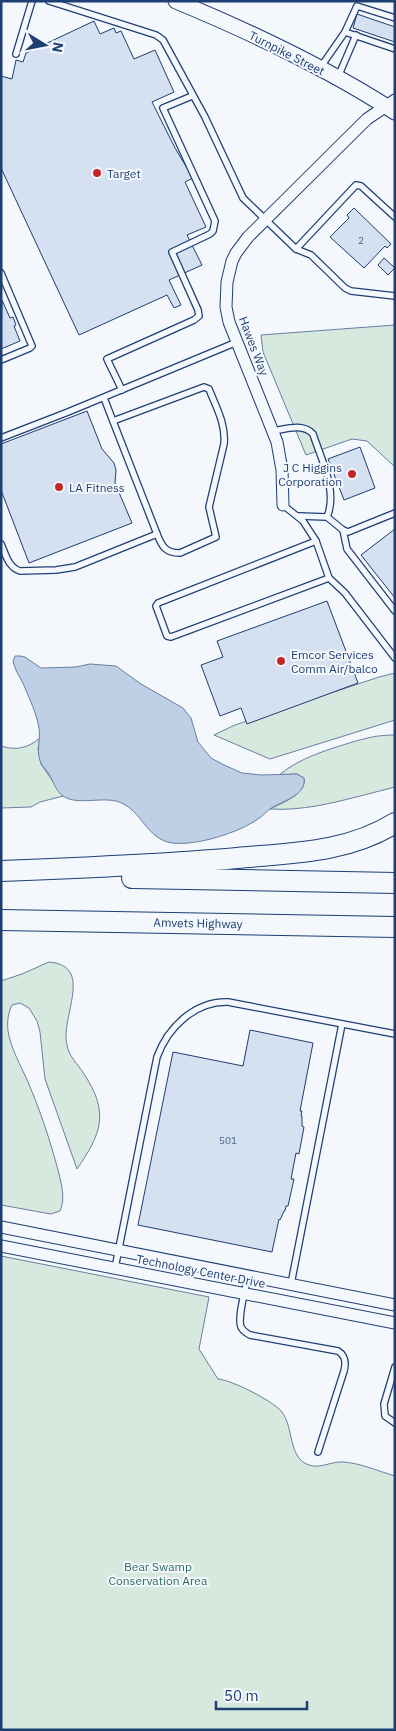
<svg xmlns="http://www.w3.org/2000/svg" width="396" height="1731" font-family="'IBM Plex Sans',sans-serif">
<rect width="100%" height="100%" fill="#f4f7fb"/>
<g fill="#d7e8df" stroke="#687fa3">
<path d="M395,325V467L367,441L352,439L306,455L263,352L261,335Z"/>
<path d="M395,673V720L270,759L214,735L235,725L379,677Z"/>
<path d="M395,735V787C385,790 374,792 364,795C333,803 302,811 270,809C282,803 307,794 304,778L297,774L279,775C300,758 324,751 349,743C367,738 376,735 395,735Z"/>
<path d="M40,738L38,749L41,764L63,796L40,802L31,807L1,808V746C16,751 28,748 40,738Z"/>
<path d="M49,962C95,966 60,1017 67,1045C69,1057 78,1064 84,1074C110,1113 101,1134 77,1169L45,1079L40,1032L37,1021L29,1008L20,1003L12,1005C8,1013 7,1022 8,1031C11,1049 21,1066 28,1082C40,1110 50,1140 58,1170C61,1183 66,1198 60,1211L51,1214L1,1205V981L22,974Z"/>
<path d="M1,1256L209,1297L199,1349L218,1379C232,1380 273,1401 282,1412C294,1428 288,1458 309,1465C320,1469 332,1461 343,1462C360,1463 378,1471 395,1476V1730H1Z"/>
</g>
<path fill="#bed0e5" stroke="#687fa3" d="M15,656H20L25,657L41,668L76,667L90,664L116,666L141,684L183,708L191,718L198,742L211,758L224,765L242,773L261,775L297,774L304,778C307,796 281,801 270,809C266,812 263,816 258,819C238,833 196,846 172,843C146,839 142,810 119,802C103,796 77,806 63,796C56,791 53,781 49,774C47,771 44,768 42,765C35,753 41,740 39,728C37,715 30,700 25,688C21,677 16,674 13,661Z"/>
<g fill="#d5e0f0" stroke="#1d3f73">
<path d="M357,14L395,27V42L353,28Z"/>
<path d="M94,21L100,34L114,28L116,33L121,31L134,59L155,50L174,92L152,102L175,148L193,178L185,182L206,227L187,235L202,265L169,280L181,305L174,308L167,295L79,335L1,168V76L12,79L16,60L23,62L26,53Z"/>
<path d="M354,208L391,244L387,248L385,246L364,268L330,237L349,218L347,215Z"/>
<path d="M384,258L395,268L388,275L378,265Z"/>
<path d="M2,300L10,318L13,317L16,325L14,326L20,341L1,349Z"/>
<path d="M87,411L102,449L114,463L116,470L115,483L132,523L29,563L1,490V444Z"/>
<path d="M360,447L375,488L344,500L328,459Z"/>
<path d="M395,529V598L361,555Z"/>
<path d="M327,601L358,683L247,724L241,708L220,716L201,665L223,657L217,641Z"/>
<path d="M250,1030L313,1043L300,1111H302L301,1116H302V1126L304,1127L299,1154L296,1153L291,1179H294L288,1206H286L285,1211H284L280,1220L279,1219L272,1252L138,1225L173,1052L243,1066Z"/>
</g>
<g fill="none" stroke-linecap="round" stroke-linejoin="round">
<defs>
<g id="lane">
<path d="M49,1L156,35L163,40L205,117L243,198L296,249L311,255L345,288L351,291L395,296"/>
<path d="M345,32L395,49"/>
<path d="M16,54L32,1"/>
<path d="M320,68L345,32L357,6L395,18"/>
<path d="M338,77L356,35"/>
<path d="M296,249L356,185L361,186L395,217"/>
<path d="M1,273L32,346L30,348L1,360"/>
<path d="M122,390L107,359L194,320L199,316L198,310L172,252L210,234L213,231L215,221L163,108L192,96"/>
<path d="M113,421L204,387L209,389C216,407 226,424 224,444L209,507L216,537L180,553C166,553 162,547 157,534"/>
<path d="M273,431C286,429 303,423 313,434C321,459 338,491 327,517"/>
<path d="M1,438L68,412L237,342"/>
<path d="M283,505L303,521L316,541L329,578L345,593L395,658"/>
<path d="M299,516L327,517L343,530L348,532L395,513"/>
<path d="M343,530L347,549L395,611"/>
<path d="M316,541L158,603L156,606L167,636L171,637L329,578"/>
<path d="M1,544C6,555 8,567 20,571L56,570L75,567L157,534L104,398"/>
<path d="M115,1268L157,1057C168,1027 195,1001 228,1002L395,1034"/>
<path d="M248,1276C246,1288 237,1317 241,1327C243,1331 246,1333 250,1335L338,1351C346,1356 346,1363 344,1371L318,1452"/>
<path d="M291,1284L342,1024"/>
<path d="M395,1367L384,1404L385,1416L395,1423"/>
</g>
<g id="street">
<path d="M283,505L282,470L277,442L229,322L226,307L227,282L232,261L236,253L248,237L367,119L395,100"/>
<path d="M1,1227L395,1305"/>
<path d="M1,1246L395,1323"/>
</g>
<path id="secondary" d="M176,1C251,32 327,68 395,112"/>
<g id="highway">
<path d="M1,871C80,868 158,865 237,858C291,853 347,853 395,823"/>
<path d="M132,878L395,883"/>
<path d="M1,920L395,927"/>
</g>
</defs>
<use href="#lane" stroke="#1d3f73" stroke-width="8"/>
<use href="#street" stroke="#1d3f73" stroke-width="13"/>
<use href="#secondary" stroke="#1d3f73" stroke-width="17"/>
<use href="#highway" stroke="#1d3f73" stroke-width="22"/>
<use href="#lane" stroke="#f4f7fb" stroke-width="5.5"/>
<use href="#street" stroke="#f4f7fb" stroke-width="11"/>
<use href="#secondary" stroke="#f4f7fb" stroke-width="15"/>
<use href="#highway" stroke="#f4f7fb" stroke-width="20"/>
</g>
<g fill="#c62828" stroke="#f4f7fb" stroke-width="2">
<circle cx="97" cy="173" r="5"/>
<circle cx="352" cy="474" r="5"/>
<circle cx="59" cy="487" r="5"/>
<circle cx="281" cy="661" r="5"/>
</g>
<g text-anchor="middle" dominant-baseline="central" stroke-width="4" stroke-linejoin="round" paint-order="stroke">
<g font-size="10" fill="#4b6792">
<text x="361" y="240">2</text>
<text x="228" y="1140">501</text>
</g>
<g font-size="12" fill="#1d3f73" stroke="#f4f7fb">
<text transform="translate(287 53) rotate(27)">Turnpike Street</text>
<text transform="translate(254 346) rotate(69)">Hawes Way</text>
<text transform="translate(198 923) rotate(1)">Amvets Highway</text>
<text transform="translate(201 1271) rotate(11)">Technology Center Drive</text>
</g>
<g font-size="12" fill="#1d3f73" stroke="#f4f7fb" text-anchor="start">
<text x="107" y="173">Target</text>
<text x="342" y="467" text-anchor="end">J C Higgins<tspan x="342" dy="14">Corporation</tspan></text>
<text x="69" y="487">LA Fitness</text>
<text x="291" y="654">Emcor Services<tspan x="291" dy="14">Comm Air/balco</tspan></text>
</g>
<g font-size="12" fill="#2c6c60" stroke="#f4f7fb">
<text x="158" y="1566">Bear Swamp<tspan x="158" dy="14">Conservation Area</tspan></text>
</g>
</g>
<rect width="396" height="1731" fill="none" stroke="#1d3f73" stroke-width="5"/>
<g transform="translate(45 45) rotate(100)" stroke="#f4f7fb" stroke-width="4" paint-order="stroke">
<path d="M0-4L9 19L0 12L-9 19Z" fill="#1d3f73"/>
<text y="-8" font-size="14" font-weight="bold" text-anchor="middle" fill="#1d3f73">N</text>
</g>
<path d="M216 1701v8h91v-8" fill="none" stroke="#1d3f73" stroke-width="2.5"/>
<text x="224" y="1701" font-size="15" fill="#1d3f73" stroke="#f4f7fb" stroke-width="4" paint-order="stroke">50 m</text>
</svg>
